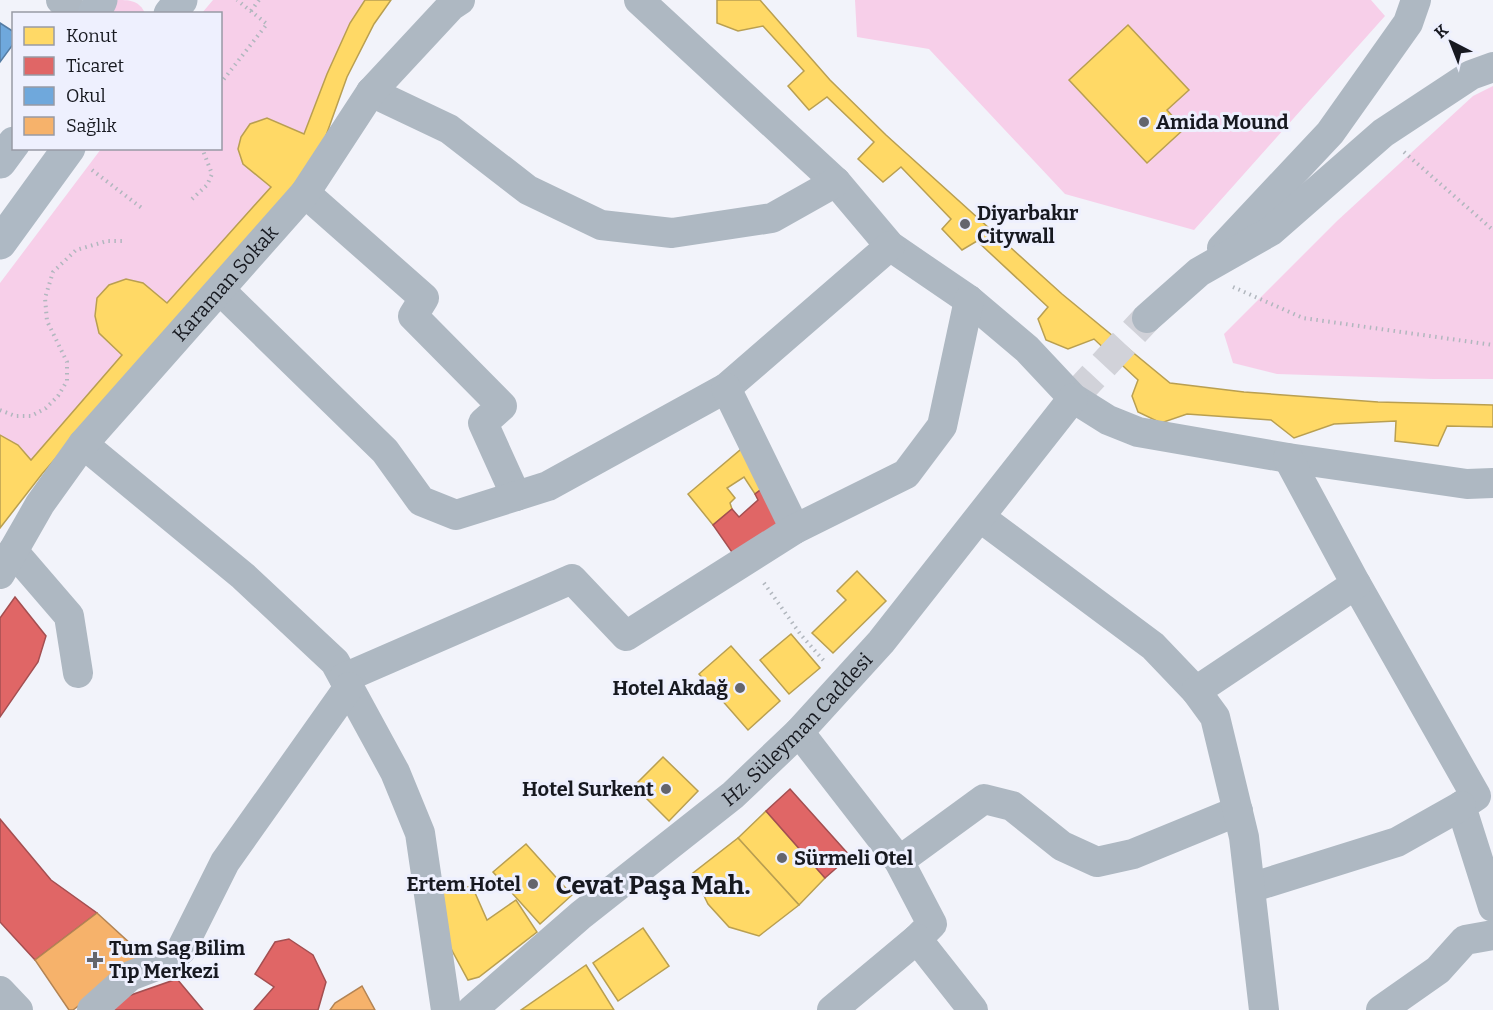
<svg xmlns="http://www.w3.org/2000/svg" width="1493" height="1010" font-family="Bitter,serif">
<rect width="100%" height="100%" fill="#f2f3fa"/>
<g fill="#f7cfe9">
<path d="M118,0C131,0 139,1 145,13L104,14L113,2Z"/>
<path d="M213,0H365C338,42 321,88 304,134L250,124C225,157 246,166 271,187L167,303L143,283L126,279L109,285L97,298L95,316L122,355L31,460L18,445L0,435V283L101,149L220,148V14L202,13Z"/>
<path d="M855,0H1371L1385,16L1194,230L1065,194L929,49L857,37Z"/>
<path d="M1493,86V379H1433L1277,374L1233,363L1224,334L1337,221L1473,96Z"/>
</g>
<g fill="#ffd966" stroke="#b99f51" stroke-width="1.5">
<path d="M365,0H391L374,24L347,77L318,158L42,474L0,528V435L18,445L31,460L122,355L99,333L95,316L97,298L109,285L126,279L143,283L167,303L271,187L243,164L238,149L241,137L250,124L267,118L304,134L327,74L350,23Z"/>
<path d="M717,0H760L830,80L886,135L1062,294L1170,383L1244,392L1378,402L1493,405V427L1447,426L1438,446L1395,441L1396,421L1334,424L1294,438L1271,420L1187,414L1161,423L1138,412L1132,396L1138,380L1094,339L1068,349L1046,340L1038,319L1048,307L977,241L962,250L942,229L951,219L901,167L883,182L858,159L874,142L827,97L809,110L788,86L804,71L763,26L738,31L717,23Z"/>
<path d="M1128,25L1189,90L1167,110L1184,129L1147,163L1069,80Z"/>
<path d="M746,445L767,485L755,494L744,477L727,488L735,498L730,503L732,509L713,525L688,494Z"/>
<path d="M857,571L886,601L833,653L812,633L846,600L837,591Z"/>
<path d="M791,634L820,668L789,694L760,660Z"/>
<path d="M731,646L780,701L748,730L699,674Z"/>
<path d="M663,757L698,791L669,821L634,786Z"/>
<path d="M766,811L825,878L799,905L738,838Z"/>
<path d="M738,838L799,905L759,936L729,927L708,904L693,873Z"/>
<path d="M526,844L572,895L540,924L493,872Z"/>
<path d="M472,886L487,920L516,900L537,932L479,977L468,980L449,945L438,893Z"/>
<path d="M643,928L669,966L618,1001L593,963Z"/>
<path d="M586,965L614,1010H521Z"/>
</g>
<g fill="#e06666" stroke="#a44f51" stroke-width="1.5">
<path d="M767,485L786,521L736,558L713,525L732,509L739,517L758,500L755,494Z"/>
<path d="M15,597L46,636L38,662L0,717V618Z"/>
<path d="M790,789L850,856L825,878L766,811Z"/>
<path d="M0,819L51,880L97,913L35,960L0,922Z"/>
<path d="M289,939L313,955L326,982L318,1010H254L274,987L255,974L275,942Z"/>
<path d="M177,979L203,1010H113L108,1003Z"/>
</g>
<path fill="#6fa8dc" stroke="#557da4" stroke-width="1.5" d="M0,23L14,32V43L0,62Z"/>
<g fill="#f6b26b" stroke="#b38454" stroke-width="1.5">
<path d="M97,913L144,956L73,1010H69L35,960Z"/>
<path d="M362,986L375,1010H330L335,1003Z"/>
</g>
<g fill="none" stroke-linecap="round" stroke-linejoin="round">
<path stroke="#d1d2d9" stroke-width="30" stroke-dasharray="30 15" stroke-linecap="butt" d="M1073,398L1147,318"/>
<g stroke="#b1b7be" stroke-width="4" stroke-dasharray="1.5 4.5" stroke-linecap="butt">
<path d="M251,11L259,0"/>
<path d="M220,84L267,24L237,0"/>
<path d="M1404,152L1493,230"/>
<path d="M92,170L143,209"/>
<path d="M192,199L207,185L212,174L202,148"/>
<path d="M1233,287L1303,318L1493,345"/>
<path d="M0,410L15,416H31L46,408L58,396L67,381V362L47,321L45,298L53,272L76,250L107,241H126"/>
<path d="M764,583L801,635L825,662"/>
</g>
<g stroke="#aeb8c2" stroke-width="30">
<path d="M61,0L75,14"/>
<path d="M639,0L836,182L890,246L969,300L1027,349L1073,398L1108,420L1138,432L1288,458L1467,484L1493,483"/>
<path d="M371,92L449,129L528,190L601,225L672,233L772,218L836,182"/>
<path d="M305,193L424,298L413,316L502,406L483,423L516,496"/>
<path d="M1222,248L1330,133L1408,23L1416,0"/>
<path d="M220,290L385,451L421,501L456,515L548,486L726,388L890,246"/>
<path d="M1147,318L1199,272L1271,231L1383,133L1471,75L1493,67"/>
<path d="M726,388L795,529"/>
<path d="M83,444L243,576L335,662L395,772L420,833L446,1010"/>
<path d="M981,518L1153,646L1196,691"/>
<path d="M13,551L69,616L78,673"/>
<path id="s1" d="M0,574L40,504L83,444L305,193L371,92L451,6L460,0"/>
<path d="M1356,584L1476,796L1461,806L1493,907"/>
<path d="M344,678L572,579L626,636L795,529L906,474L942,426L969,300"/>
<path d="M799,732L899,861L932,924L917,939"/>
<path d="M899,861L984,799L1012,806L1062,846L1097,862L1133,854L1238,811"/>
<path d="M1250,888L1397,842L1461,806"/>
<path d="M0,991L18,1010"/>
<path d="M92,1010L130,976L164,963L181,950L225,862L349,687"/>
<path id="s2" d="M472,1010L581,915L733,795L799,732L881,642L1073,398"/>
<path d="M832,1010L917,939L973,1010"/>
<path d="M1264,1010L1244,837L1215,717L1196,691L1356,584L1288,458"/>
<path d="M1381,1010L1438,970L1465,940L1493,935"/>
</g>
<g stroke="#aeb9c4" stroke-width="33">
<path d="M94,14L101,0"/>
<path d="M170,14L181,0"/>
<path d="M0,162L14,143"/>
<path d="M0,243L69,148"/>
</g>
</g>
<g fill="#64656c" stroke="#eef0fe" stroke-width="2">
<circle cx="1144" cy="122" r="6"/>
<circle cx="965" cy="224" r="6"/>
<circle cx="740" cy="688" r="6"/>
<circle cx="666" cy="789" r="6"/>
<circle cx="782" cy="858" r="6"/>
<circle cx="533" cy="884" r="6"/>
<path d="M92 951h6v6h6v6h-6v6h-6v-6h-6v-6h6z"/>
</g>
<g text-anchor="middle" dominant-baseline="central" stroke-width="6" stroke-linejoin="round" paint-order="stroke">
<g font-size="20" font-weight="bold" fill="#171920" stroke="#eef0fe" text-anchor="start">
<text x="1156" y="122">Amida Mound</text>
<text x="977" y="213">Diyarbakır<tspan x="977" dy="23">Citywall</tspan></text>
<text x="728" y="688" text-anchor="end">Hotel Akdağ</text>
<text x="654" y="789" text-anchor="end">Hotel Surkent</text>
<text x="794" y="858">Sürmeli Otel</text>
<text x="521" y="884" text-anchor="end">Ertem Hotel</text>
<text x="109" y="948">Tum Sag Bilim<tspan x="109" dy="23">Tıp Merkezi</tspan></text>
</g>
<g font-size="20" fill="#171920" stroke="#eef0fe">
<text stroke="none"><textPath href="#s1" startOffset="369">Karaman Sokak</textPath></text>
<text stroke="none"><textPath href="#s2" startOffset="430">Hz. Süleyman Caddesi</textPath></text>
</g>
<g font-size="26" font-weight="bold" fill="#171920" stroke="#eef0fe">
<text x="653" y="885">Cevat Paşa Mah.</text>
</g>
</g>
<rect x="12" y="12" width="210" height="138" fill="#eef0fe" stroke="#989aa5" stroke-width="1.5"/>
<rect x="24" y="27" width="30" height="18" fill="#ffd966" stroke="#989aa5" stroke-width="1.5"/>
<text x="66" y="42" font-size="18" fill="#171920">Konut</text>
<rect x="24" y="57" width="30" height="18" fill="#e06666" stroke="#989aa5" stroke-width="1.5"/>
<text x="66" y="72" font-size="18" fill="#171920">Ticaret</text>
<rect x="24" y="87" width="30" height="18" fill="#6fa8dc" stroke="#989aa5" stroke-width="1.5"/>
<text x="66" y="102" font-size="18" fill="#171920">Okul</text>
<rect x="24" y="117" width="30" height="18" fill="#f6b26b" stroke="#989aa5" stroke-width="1.5"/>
<text x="66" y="132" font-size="18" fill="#171920">Sağlık</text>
<g transform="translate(1451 42) rotate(318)" stroke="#eef0fe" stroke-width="4.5" paint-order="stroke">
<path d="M0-4.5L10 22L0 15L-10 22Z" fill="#171920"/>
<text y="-9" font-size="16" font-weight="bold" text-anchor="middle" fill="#171920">K</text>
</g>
</svg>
